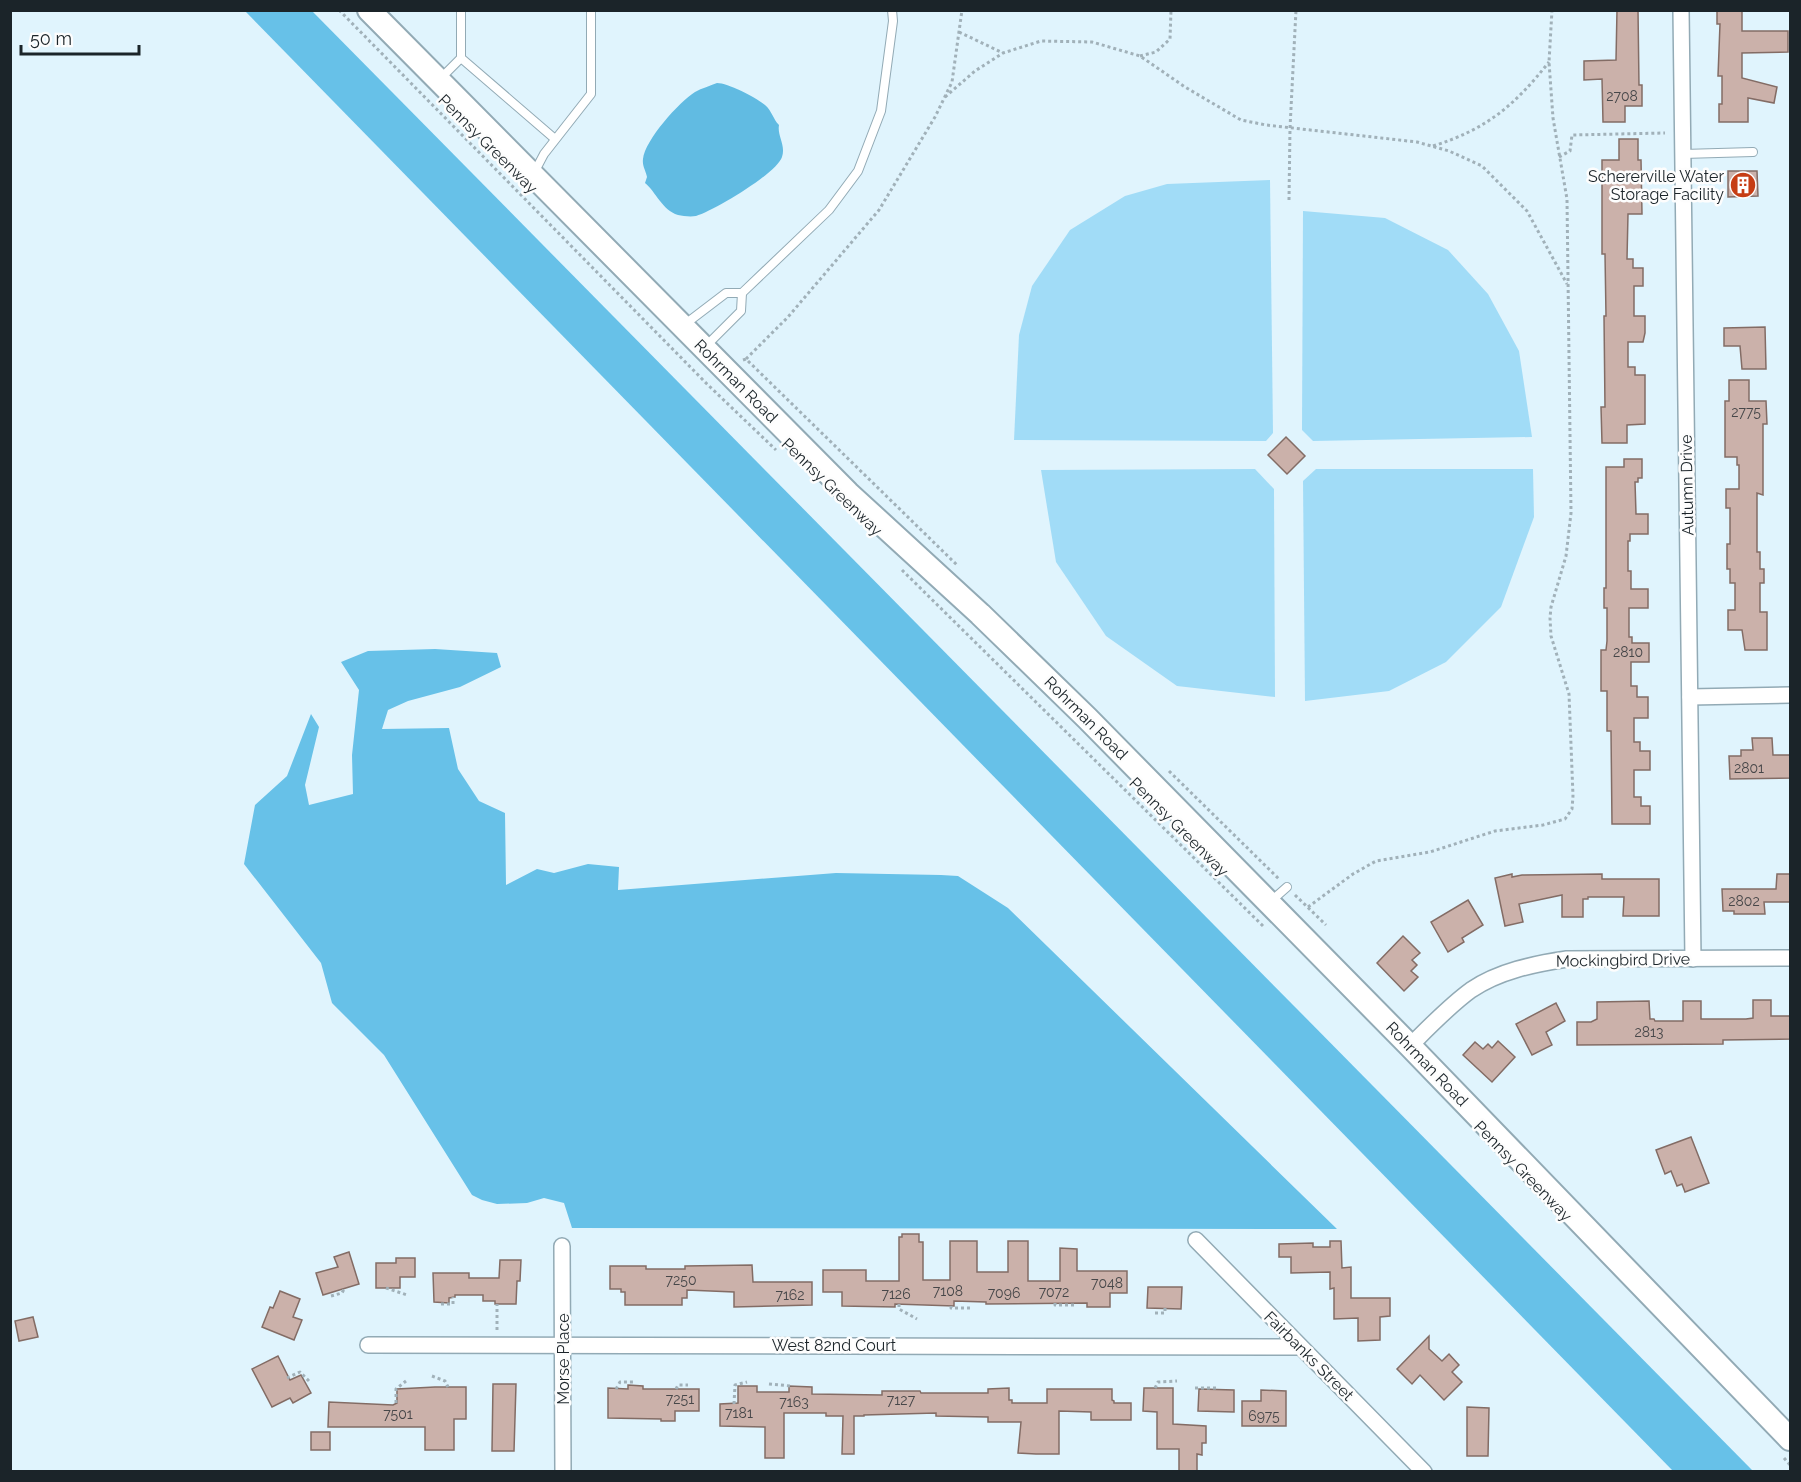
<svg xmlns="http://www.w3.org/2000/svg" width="1801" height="1482" font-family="Raleway,sans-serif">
<rect width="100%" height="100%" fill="#e0f4fd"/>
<g fill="#a1dcf7">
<path d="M1270,180L1273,433L1266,441L1014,440L1019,335L1032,286L1070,230L1125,196L1167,184Z"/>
<path d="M1303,211L1385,218L1448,250L1488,294L1519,351L1532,437L1313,441L1302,430Z"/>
<path d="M1255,469L1274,489L1275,697L1177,686L1106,636L1056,562L1041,470Z"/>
<path d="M1316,469H1533L1534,517L1501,607L1446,662L1389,691L1305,701L1303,481Z"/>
</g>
<g fill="#67c1e8">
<path d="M245,11H312L1753,1471H1673Z"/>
<path d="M435,649L497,653L501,667L460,687L408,701L388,710L382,729L449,728L458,769L479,801L505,813L506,885L537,869L554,873L588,864L619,867L618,890L836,873L941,875L958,876L1008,908L1337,1229L572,1228L564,1203L544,1198L527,1203L497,1204L482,1200L472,1195L384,1055L332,1003L321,963L244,864L255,805L287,776L311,714L319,727L305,785L309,805L353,794L352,755L359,690L341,662L368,651Z"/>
</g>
<path fill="#61bbe2" d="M717,83C728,83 757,98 765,105C772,111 773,119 779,125C777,136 786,145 782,157C777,173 714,211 696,216C690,217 683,216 678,215C662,210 656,192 645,183L647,177C646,171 642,166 643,159C645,140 679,102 695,92C702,88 710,86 717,83Z"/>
<g fill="#cbb1aa" stroke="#836c65" stroke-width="1.5">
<path d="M1617,10H1638L1639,85H1642V106H1625V122H1603L1602,79L1584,80V61L1616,60Z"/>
<path d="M1717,10H1742V31H1788V52L1742,53V78L1777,87L1774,103L1748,98V122H1719V104H1722V76H1718L1720,24H1717Z"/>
<path d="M1619,139H1638V160H1641L1642,214H1628L1627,259H1633V268H1643V286H1634V316H1645V333L1643,342H1628V367H1635V375H1645V424L1627,425V443H1602L1601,407H1605L1604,316H1606L1605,254H1602V160H1619Z"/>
<path d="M1728,171H1757L1758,196L1728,197Z"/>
<path d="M1765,327L1766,369H1742L1740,346H1724V328Z"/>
<path d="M1729,380H1749V401H1766L1767,424H1763V495L1757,493V552H1760V569H1764V583H1760V612H1767V650H1745L1742,630H1728V610H1735V583H1730V569H1727V544H1730V508H1726V489H1739V465H1737V457H1725V401H1729Z"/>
<path d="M1286,437L1305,456L1287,474L1268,455Z"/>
<path d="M1624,459H1642V478H1638V482H1635L1636,514H1648V534H1630V541H1628V571H1631V589H1648V608H1629V637H1632V643H1649V662H1631V686H1637V697H1648V718H1634V742H1640V751H1650V770H1634V797H1641V806H1650V824H1612L1611,731H1607V691H1601V650H1606L1607,641V608H1604V588H1606V467H1624Z"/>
<path d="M1752,738H1772L1773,755H1791V778L1730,779L1729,756H1741V750H1753Z"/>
<path d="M1512,874V877L1522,875L1602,874V879H1659V916H1623L1624,897H1588V899H1583V917H1562V895L1519,904L1523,922L1505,926L1495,878Z"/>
<path d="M1777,874H1791V902H1764L1765,914H1734V911H1723L1722,889H1776Z"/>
<path d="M1468,900L1483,925L1462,938L1464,942L1448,952L1431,922Z"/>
<path d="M1403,936L1420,953L1412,960L1417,965L1411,971L1418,977L1404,991L1377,963Z"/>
<path d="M1753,1000H1771V1016H1791V1039L1723,1040V1044L1577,1045V1022H1591L1597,1019V1002L1649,1001L1650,1019H1654L1655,1021H1683V1001H1701V1019H1746L1753,1018Z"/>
<path d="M1556,1003L1565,1021L1546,1032L1552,1045L1532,1055L1516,1024Z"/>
<path d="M1498,1041L1515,1057L1492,1082L1463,1055L1475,1042L1483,1049L1488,1044L1492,1048Z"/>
<path d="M1691,1137L1709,1183L1685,1192L1682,1184L1677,1186L1671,1171L1665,1174L1656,1150Z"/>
<path d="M902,1234H919V1242H923V1280H950V1241H977V1272H1008V1241H1028V1281H1060V1248L1077,1249V1271H1127V1293H1110V1307H1087V1303L986,1304V1302L954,1301V1306L895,1304V1307L842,1306V1292H823V1270H866V1281H899V1237H902Z"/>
<path d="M1330,1241H1341L1342,1268L1351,1267V1298H1390V1316L1380,1317V1340L1358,1341V1318L1334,1319V1288L1330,1289V1272L1291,1273V1257H1279V1244L1313,1243V1247H1330Z"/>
<path d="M349,1252L359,1284L323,1295L316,1273L338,1267L334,1257Z"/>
<path d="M396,1258H415V1277H400V1288H376V1263H396Z"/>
<path d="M500,1260H521L520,1281H517L516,1304H495V1301H483V1295H455V1297L449,1298V1303L434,1302L433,1273H469V1278H499Z"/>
<path d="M752,1265L753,1282H812V1305L734,1307V1292L687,1290V1298H682V1305H625V1292H621V1289H610V1266H646V1269H685V1266Z"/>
<path d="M1148,1287H1182L1181,1309L1147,1308Z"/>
<path d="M280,1291L300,1299L293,1317L302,1320L294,1340L262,1327L270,1307L273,1308Z"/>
<path d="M33,1317L38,1337L19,1341L15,1321Z"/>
<path d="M1429,1336V1349L1442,1361L1449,1354L1459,1365L1452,1372L1462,1382L1444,1400L1420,1375L1412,1384L1397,1369Z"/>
<path d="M278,1356L290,1380L301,1375L311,1393L293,1403L290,1398L272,1407L252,1369Z"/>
<path d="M493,1384H516L514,1451H492Z"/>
<path d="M628,1385L643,1386V1389H699V1411H675V1421H661V1419L608,1418V1388L628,1389Z"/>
<path d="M738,1386H757V1392H789V1386L812,1387V1394L882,1395V1391H920L921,1393H988V1389L1009,1388V1400H1012V1403H1047V1389H1112V1400L1114,1401V1403H1131V1420H1091V1412L1059,1411V1454H1036L1018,1453L1021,1422H988V1417L936,1416V1413L864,1415V1416H854V1454H842L843,1416H826V1413H784V1458H765V1427L720,1426V1404L738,1403Z"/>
<path d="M435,1387H466V1419H454V1450H425V1427H328L329,1402L393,1405L397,1403V1389Z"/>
<path d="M1144,1388H1173V1424L1206,1426V1443H1202V1455L1197,1454V1472H1179V1449H1157V1412L1143,1411Z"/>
<path d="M1199,1389L1234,1390V1412L1198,1411Z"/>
<path d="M1261,1390L1286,1391V1426H1242V1401H1261Z"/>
<path d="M1467,1407L1489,1408L1488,1456H1467Z"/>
<rect x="311" y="1432" width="19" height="18"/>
</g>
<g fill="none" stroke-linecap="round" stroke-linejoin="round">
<defs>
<g id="lane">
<path d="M461,58L555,139"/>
<path d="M441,78L461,58V10"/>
<path d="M1683,154L1753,152"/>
<path d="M534,173L544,154L591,94V10"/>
<path d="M684,325L726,293H742L829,210L858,171L881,111L893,21L892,10"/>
<path d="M706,346L741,311L742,293"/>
<path d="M1270,902L1287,887"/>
</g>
<g id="street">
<path d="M1681,10L1693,959"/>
<path d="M1690,697L1790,695"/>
<path d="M1410,1046C1429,1027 1449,1006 1471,990C1499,971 1534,964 1567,959L1790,958"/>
<path d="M1196,1240L1424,1472"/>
<path d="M562,1246L563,1472"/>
<path d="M368,1345L1299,1347"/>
</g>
<path id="secondary" d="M369,10L848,493L980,614L1087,718L1410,1046L1790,1439"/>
</defs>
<use href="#lane" stroke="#92aab5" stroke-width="10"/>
<use href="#street" stroke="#92aab5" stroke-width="18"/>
<use href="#secondary" stroke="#92aab5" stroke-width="26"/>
<g stroke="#a1b1b9" stroke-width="3" stroke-dasharray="3 3" stroke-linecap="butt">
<path d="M339,10L707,384L776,450"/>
<path d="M959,32L1003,53"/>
<path d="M1140,56L1156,52L1170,39L1171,10"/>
<path d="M945,97L975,71L1003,53L1041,41L1092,42L1140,56L1185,87L1241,120L1266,125L1417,142L1449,151L1482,166L1527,211L1567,284"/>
<path d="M1433,146C1487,129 1514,106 1549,62"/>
<path d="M1559,157L1570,151L1572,135L1665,133"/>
<path d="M1289,200L1290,128L1296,10"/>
<path d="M746,359L788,317L879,210L935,117L952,82L962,10"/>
<path d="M743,360L746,359L958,566"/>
<path d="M902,570L1263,926"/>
<path d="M1169,771L1280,880"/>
<path d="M1295,895L1326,925"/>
<path d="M1308,907L1353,874L1376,861L1430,852L1495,831L1543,825L1565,819L1572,809L1573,796L1569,694L1551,636L1550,618L1551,607L1566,556L1571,513L1567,199L1553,118L1549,62L1552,10"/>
<path d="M386,1288L407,1295"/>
<path d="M331,1296L342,1293L344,1289"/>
<path d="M1055,1303V1305H1074"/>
<path d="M441,1304H453V1297"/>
<path d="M899,1304V1309L917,1319"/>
<path d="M951,1306V1308H972"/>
<path d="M1155,1313H1165V1308"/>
<path d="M497,1330V1304"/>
<path d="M432,1376L445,1381L448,1387"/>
<path d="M287,1378L300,1372L309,1381"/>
<path d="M769,1384L791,1386"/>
<path d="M1155,1388L1158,1382L1177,1381"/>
<path d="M1195,1388H1217V1390"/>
<path d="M616,1389L620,1382H634"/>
<path d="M676,1389L678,1385H688"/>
<path d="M396,1403V1389L406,1381"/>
<path d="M734,1404L735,1385L747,1382"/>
<path d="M1784,1458L1790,1465"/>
</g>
<use href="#lane" stroke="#fff" stroke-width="8"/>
<use href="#street" stroke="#fff" stroke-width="15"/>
<use href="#secondary" stroke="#fff" stroke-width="22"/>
</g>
<defs>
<symbol id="building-disc" viewBox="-11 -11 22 22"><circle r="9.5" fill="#c63d14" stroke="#fdfdfd"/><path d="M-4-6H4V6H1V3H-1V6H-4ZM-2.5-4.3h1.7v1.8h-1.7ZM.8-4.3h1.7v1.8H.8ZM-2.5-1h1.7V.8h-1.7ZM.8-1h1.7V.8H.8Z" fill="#fff"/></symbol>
</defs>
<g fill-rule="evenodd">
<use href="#building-disc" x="1728" y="170" width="30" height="30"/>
</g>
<g text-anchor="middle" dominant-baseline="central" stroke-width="5" stroke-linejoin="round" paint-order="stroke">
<g font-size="14" fill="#474749">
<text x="1622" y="96">2708</text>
<text x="1746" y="412">2775</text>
<text x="1628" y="652">2810</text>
<text x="1749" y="768">2801</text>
<text x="1744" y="901">2802</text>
<text x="1649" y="1032">2813</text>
<text x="681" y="1280">7250</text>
<text x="1107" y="1283">7048</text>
<text x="948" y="1291">7108</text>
<text x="1054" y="1292">7072</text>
<text x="1004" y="1293">7096</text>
<text x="896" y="1294">7126</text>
<text x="790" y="1295">7162</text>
<text x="680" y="1399">7251</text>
<text x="901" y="1400">7127</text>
<text x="794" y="1402">7163</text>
<text x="739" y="1413">7181</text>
<text x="398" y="1414">7501</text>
<text x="1264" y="1416">6975</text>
</g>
<g font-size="16" fill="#1b2429" stroke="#fdfdfd">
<text transform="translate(488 144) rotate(45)">Pennsy Greenway</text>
<text transform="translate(736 381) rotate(45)">Rohrman Road</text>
<text transform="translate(1687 485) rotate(-91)">Autumn Drive</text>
<text transform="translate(832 487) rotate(44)">Pennsy Greenway</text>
<text transform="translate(1086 718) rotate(45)">Rohrman Road</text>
<text transform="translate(1179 827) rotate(45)">Pennsy Greenway</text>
<text transform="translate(1623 960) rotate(-1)">Mockingbird Drive</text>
<text transform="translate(1427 1064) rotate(46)">Rohrman Road</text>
<text transform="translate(1523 1171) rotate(46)">Pennsy Greenway</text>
<text x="834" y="1345">West 82nd Court</text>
<text transform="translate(1309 1356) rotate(45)">Fairbanks Street</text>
<text transform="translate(563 1359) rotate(-90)">Morse Place</text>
</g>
<g font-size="16" fill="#1b2429" stroke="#fdfdfd" text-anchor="end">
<text x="1724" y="176">Schererville Water<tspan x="1724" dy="18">Storage Facility</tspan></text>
</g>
</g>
<rect width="1801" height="1482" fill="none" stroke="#1b2429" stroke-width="24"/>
<path d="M21 45v9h118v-9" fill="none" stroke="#1b2429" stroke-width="3"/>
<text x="30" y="45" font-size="18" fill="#1b2429" stroke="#fdfdfd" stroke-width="4.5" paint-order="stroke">50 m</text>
</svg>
